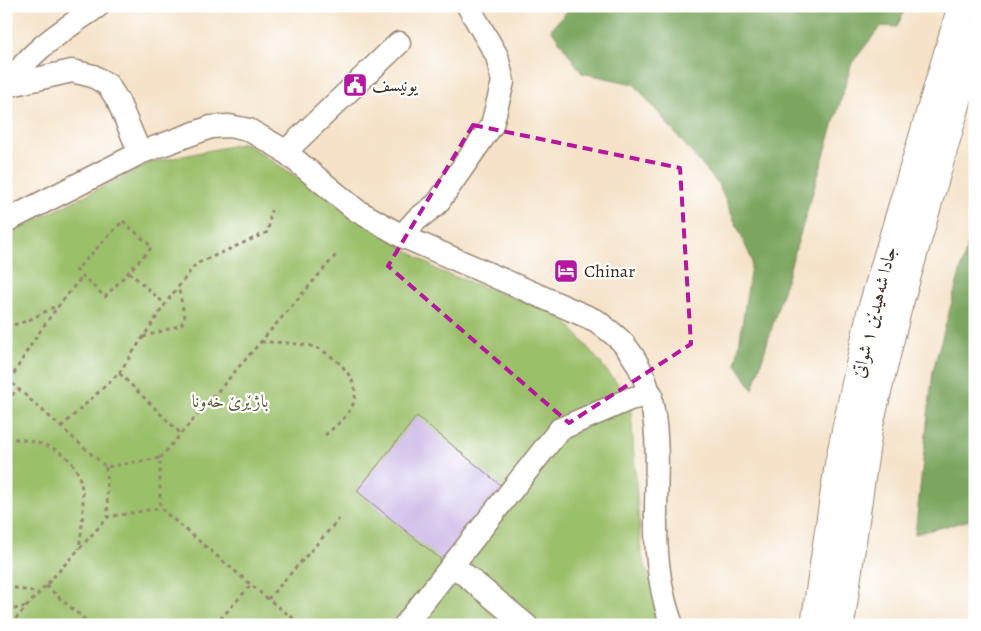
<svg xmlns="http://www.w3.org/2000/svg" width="981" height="631" font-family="Alegreya,Amiri,serif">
<rect width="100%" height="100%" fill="#fff"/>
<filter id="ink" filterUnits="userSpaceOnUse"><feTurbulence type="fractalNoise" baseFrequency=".02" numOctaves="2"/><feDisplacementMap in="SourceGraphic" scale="10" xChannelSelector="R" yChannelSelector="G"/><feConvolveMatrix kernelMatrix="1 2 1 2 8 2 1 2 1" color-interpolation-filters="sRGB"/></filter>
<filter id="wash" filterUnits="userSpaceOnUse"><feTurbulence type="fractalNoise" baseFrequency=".0096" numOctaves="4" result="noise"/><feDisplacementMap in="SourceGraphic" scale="20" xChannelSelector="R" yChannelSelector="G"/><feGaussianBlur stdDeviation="1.12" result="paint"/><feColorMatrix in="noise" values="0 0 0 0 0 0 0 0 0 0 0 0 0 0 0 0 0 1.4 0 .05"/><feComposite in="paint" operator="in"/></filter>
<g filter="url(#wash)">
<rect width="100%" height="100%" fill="#f5e2c8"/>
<path fill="#9bc06a" stroke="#6b7544" d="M245,143L439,271L560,314L630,399L641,553L666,625H6V235L150,163Z"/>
<g fill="#7ca65e" stroke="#5c683e">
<path d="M572,6H906L897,27L881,26L852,63L753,390L736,364L752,260L718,184L634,84L582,73L551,29Z"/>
<path d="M975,218V519L915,534L933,370Z"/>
</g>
<g id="blocks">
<path fill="#c5ade3" d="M417,416L504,488L444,562L357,491Z"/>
</g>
</g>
<g filter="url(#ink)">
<use href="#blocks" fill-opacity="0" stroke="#988673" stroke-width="1"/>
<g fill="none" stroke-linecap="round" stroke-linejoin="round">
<defs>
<g id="minor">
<path d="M9,85C28,51 67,28 98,6"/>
<path d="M6,86L72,71L93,76L108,85L118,101L140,153"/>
<path d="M286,151L399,43"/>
<path d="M6,221L140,153L211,127L229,126L249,130L282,149L356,210L402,236L597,321C605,328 616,335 623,343C667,394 655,465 656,527C656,558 661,595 672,625"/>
<path d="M402,236L416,220L437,204L492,125L503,82L497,56L468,6"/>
<path d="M453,565L526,625"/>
<path d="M405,625L560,429L630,399L651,394"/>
</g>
<g id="major">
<path d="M815,625L839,464L871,313L962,6"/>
<path d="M840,625L868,429L897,310L975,38"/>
</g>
</defs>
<use href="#minor" stroke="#988673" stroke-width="25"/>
<use href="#major" stroke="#988673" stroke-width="30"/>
<g stroke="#988673" stroke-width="3" stroke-dasharray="4 4" stroke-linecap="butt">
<path d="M123,221L152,247L105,297L76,270Z"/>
<path d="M129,272L165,304"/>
<path d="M6,327L27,321L56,306"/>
<path d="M143,337L181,325L185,318L178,286"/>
<path d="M261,342C277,342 295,343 311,346C322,349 335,358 343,367C368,396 351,414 325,435"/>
<path d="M119,373L168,300L196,264L268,232L271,210"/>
<path d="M6,378L106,467L160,458V508L268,599L302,625"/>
<path d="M10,381C30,343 55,308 83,276"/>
<path d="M6,401L18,389"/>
<path d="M61,427L119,373L181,434"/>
<path d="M6,438C86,444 89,480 79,549"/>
<path d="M160,458L336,255"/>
<path d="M106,467L108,517L160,508"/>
<path d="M6,586L38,593"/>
<path d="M46,586L91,625"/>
<path d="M268,599L339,519"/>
<path d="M6,611L27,606"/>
<path d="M10,625L108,517"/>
<path d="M215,625L251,585"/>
</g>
<use href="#minor" stroke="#fff" stroke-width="22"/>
<use href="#major" stroke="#fff" stroke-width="28"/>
</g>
</g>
<path fill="none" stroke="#b5179e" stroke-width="4" stroke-dasharray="10 6" stroke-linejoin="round" d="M473,125L680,168L691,344L569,423L388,266Z"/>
<defs>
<symbol id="civic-square" viewBox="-11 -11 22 22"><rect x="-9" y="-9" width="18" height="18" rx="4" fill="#b5179e" stroke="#fff"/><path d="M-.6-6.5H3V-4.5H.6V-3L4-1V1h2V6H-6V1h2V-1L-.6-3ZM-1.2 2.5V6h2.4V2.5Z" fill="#fff"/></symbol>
<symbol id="hotel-square" viewBox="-11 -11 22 22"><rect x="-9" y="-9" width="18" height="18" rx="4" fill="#b5179e" stroke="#fff"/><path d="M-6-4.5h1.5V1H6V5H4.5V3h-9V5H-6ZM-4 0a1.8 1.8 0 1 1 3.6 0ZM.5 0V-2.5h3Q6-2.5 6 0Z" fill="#fff"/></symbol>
</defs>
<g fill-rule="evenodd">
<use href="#civic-square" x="341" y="71" width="28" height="28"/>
<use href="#hotel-square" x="552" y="257" width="28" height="28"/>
</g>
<g text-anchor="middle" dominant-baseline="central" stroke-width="4.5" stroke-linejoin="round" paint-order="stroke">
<g font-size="18" fill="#3b2a1e" stroke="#fff" text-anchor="start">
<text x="372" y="85">يونيسف</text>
<text x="584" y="271">Chinar</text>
</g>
<g font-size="18" fill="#3b2a1e" stroke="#fff">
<text transform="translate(874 312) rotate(-76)">جادا شەهیدێن ١ شواتێ</text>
</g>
<g font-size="18" fill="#5d5e39" stroke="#fff">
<text x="230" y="401">باژێرێ خه‌ونا</text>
</g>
</g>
<rect width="981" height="631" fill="none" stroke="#fff" stroke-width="25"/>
</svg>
